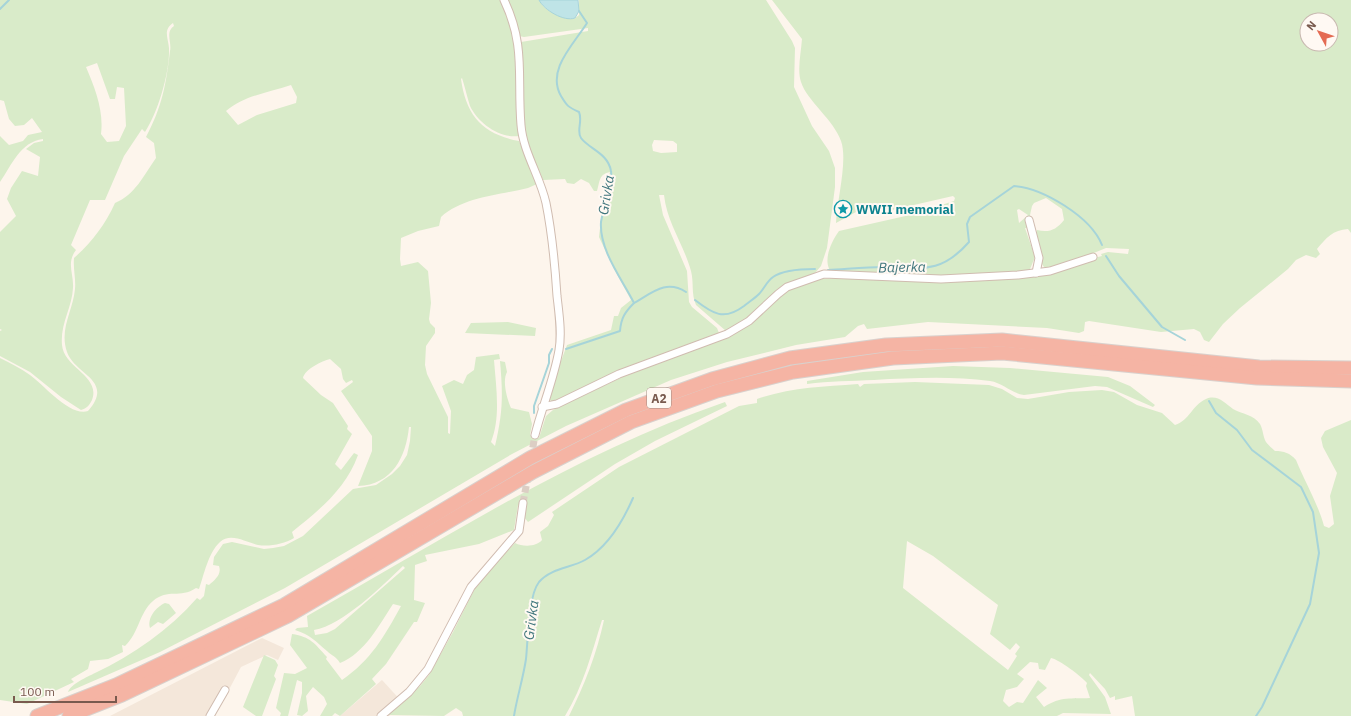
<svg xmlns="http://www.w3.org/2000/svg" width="1351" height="716" font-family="'IBM Plex Sans',sans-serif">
<rect width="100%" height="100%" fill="#fdf5ec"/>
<g fill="#f4e7da">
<path d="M262,638L284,648L278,660L267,655L241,667L215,716H110Z"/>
<path d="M382,680L403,703L389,716H340Z"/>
</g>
<g fill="#d9ebc9" fill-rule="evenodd">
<path d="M0,0H501C521,44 520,89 519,136C500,139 478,123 470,106C467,97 465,87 462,78L461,79C466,115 482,134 519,141L537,184L528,188C500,195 463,197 441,217L439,226L418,231L401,238L400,259L401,266L418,262L428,271L431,303L429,319L430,323L435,328V333L426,346L425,365L427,374L448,417V433L450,434L451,411L442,386L454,380L463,384L467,375L474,370L476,357L499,354L500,359L494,360C496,387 501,417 491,442L495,446C503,412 503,395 500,361L505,362L507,372C502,381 507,399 511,408L529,412L532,424L530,435L539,438L546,416L553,410L635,371L732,334L752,323L781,295L793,287L810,282L821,279L860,277L957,281L1034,274L1051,275L1065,268L1075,267L1077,262L1102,256L1101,254L1108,252L1128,254L1129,249L1106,248L1062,266L1046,269C1038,262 1033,240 1037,230C1049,233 1056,230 1064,220L1062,209L1046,198L1034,203L1032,206L1030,215L1031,229L1025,228L1035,257L1030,269L1023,272L958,277L869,272L833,274C821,263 831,242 839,231L910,215L954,201L955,198L953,196L892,210L856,212L836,223C837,200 848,160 841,141C834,120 807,101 801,82C797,70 801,53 802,39L772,0H1351V233L1348,229C1333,230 1326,238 1317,249L1320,254L1316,258L1306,255L1296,260L1288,269L1240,308L1223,324L1209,342L1204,340L1200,332L1194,329L1161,332L1089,321L1085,322L1084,331L1079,333L1047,328L928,322L867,329L864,324L858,326L845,337L796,345L727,362L671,380L566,426L512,454L285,588L160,652L68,692C71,684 87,677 95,673C133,655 169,630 197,598L200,600L204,596L206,584L209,585C215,580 222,574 219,566L213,565L214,557L223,544L232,542L264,549L273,548L284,546L303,536L353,489L376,485L392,474L400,466L407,455L410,441L411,427H409C406,457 392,485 358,486L372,451V436L341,391L353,382L352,380L346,383L343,379L341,369L330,359C322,361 305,369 303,378L321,395L333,403L348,426L347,429L352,434L335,464L341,470L354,453L358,455C346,489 319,510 292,532L294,538C284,544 269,547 258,545C247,543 231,532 220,542C208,553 204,575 199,589L196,588C180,599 168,588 153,601C139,613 139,633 125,646L122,645L123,652L108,659L90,661L88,669L71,679L74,682L27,704L0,700V358C10,363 20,368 30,375C44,385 70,417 88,411C115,380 75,375 67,352C59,329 73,311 75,289C76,279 73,269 74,258C92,242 105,225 115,203C135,195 144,175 156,158L154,143L146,137C162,107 166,85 170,51C172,43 165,32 174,26L173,23C163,30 168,37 169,48C170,72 158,112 145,132L142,129L124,156L105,200H90L71,245L76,250C66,263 74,274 73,288C72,308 60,324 62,345C64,368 101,376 92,400C89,406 87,408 81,410L61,397L30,372L0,356V331L2,330L0,329V232L16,216L7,199L11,188L22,171L38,176L40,157L26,149L34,143L43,141V139C20,142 12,165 0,182V136L9,145L23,141L28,135L42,132L32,118L24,125L15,126L9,119L4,101L0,100ZM1307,20H1331V44H1307ZM97,63L110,99H115L117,87L124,88L126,126L119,141L107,142L101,134C104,111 95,88 86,67ZM291,85L297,97L296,103L257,115L238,125L226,111C245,95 268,93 291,85ZM1019,209L1028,215L1019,223L1017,210Z"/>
<path d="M507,0H539C545,12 561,18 574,19L579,15V0H766L792,41L795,48L794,87L812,126L829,151L835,168V187L827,248L821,266L815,273L806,277L749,318L726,331L696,305C691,294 694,282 691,271C684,245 667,223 664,195H659L663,215L687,271L689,302L692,307L717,328L719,333L553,402L550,400L548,396L567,345L611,330L614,316H618L621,308L631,300L614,269L599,237L604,193L610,172C599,174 600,181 597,191H594L589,183L581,179L574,184L567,183L565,179L543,180L526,140L523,116V66L521,42L588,31V28L524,37L519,36ZM654,140L673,141L677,144V152L661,153L653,151L652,145Z"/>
<path d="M508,322L536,328L535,336L465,333L471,323Z"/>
<path d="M953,366L1010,368L1108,377L1130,386L1155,405L1153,407L1107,387L1095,386L1024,395C1011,393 1003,383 990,381C952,376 912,378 874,380C852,381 829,381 807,384V381L863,372Z"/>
<path d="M915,382L989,385L1002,389L1017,398L1028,399L1069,392L1102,390L1114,392L1137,405L1162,413L1175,425C1190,420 1192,405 1206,399C1217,394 1225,403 1233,409C1242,414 1254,415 1260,424C1263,429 1263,437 1266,442C1268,445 1272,448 1275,451C1284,451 1290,453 1296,460C1304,480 1319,506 1324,526L1329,528L1334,524L1330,496L1337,473L1323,447L1321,438L1325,431L1351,420V716H1135L1132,696L1115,700V696L1110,698L1105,689L1090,673L1089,675L1105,697L1111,714L1063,713L1057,716H569C584,686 597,653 604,620H602C592,652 583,687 565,716H463L462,712L456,708L444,716L389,715V712L420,686L429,675L453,632L478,582L515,543C523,547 536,547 542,540L540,532L548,526L554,515L552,512L619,467L739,406L757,403V399C792,387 822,387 858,384L860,387L864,384ZM907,541L933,556L998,605L990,634L1010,650L1016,643L1020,647L1015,654L1017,656L1008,670L903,588ZM1051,658C1060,660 1081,676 1087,683L1086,686L1090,698C1071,699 1061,696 1044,707L1036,697L1047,688L1038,680L1023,703L1017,702L1009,707L1003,701L1006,690L1017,687L1024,679L1017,674L1030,662L1038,663L1039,669L1045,670Z"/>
<path d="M725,402L727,406L655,441L615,464L528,522L524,517L527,505H518L514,530L479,544L425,555L427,561L415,565L414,600L425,603L417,622H414L386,664L372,679L376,684L340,716L335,713L332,716H320L327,704L324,697L313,687L306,696L308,711L302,716L297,715L302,693V682L297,680L288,716H280L281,713L276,708L284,673L295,674L307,668L290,645L292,634C311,637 314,643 327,657L326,659L342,680C371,660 384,637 401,606L393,604C379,625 365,653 340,663C336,656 332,656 327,651C315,641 311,635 295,630L297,628L308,627L307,616C444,539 576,453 725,402ZM403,566L405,568L335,629L327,633L315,635L314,630C343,625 382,586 403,566Z"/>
<path d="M165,603L169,604L176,613L163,624L158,622L150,628C147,618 156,607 165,603Z"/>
<path d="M264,655L275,660L278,665L274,676L276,679L262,716H256L243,707Z"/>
</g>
<path fill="#bfe4e7" stroke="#a6d4d9" d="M539,0H578L579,11L575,18C564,22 544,10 539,0Z"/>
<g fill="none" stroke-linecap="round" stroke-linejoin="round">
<g stroke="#a6d4d9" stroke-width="2">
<path d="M0,9L9,0"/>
<path d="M1106,256L1119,276L1162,327L1185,340"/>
<path d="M828,270C847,269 866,267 884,267C922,268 941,274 969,242L967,224L970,217L1014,186C1043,188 1091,217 1102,245"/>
<path d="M695,300C713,314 724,321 744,306C749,302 755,298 759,294C764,289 767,281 773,277C783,270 803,269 815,269"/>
<path d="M634,303C652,293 666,279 686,292"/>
<path d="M566,349L620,331C621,318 625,312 634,303C622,279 599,250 601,222C603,209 613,181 611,171C608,153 589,149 581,138C576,131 583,121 579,112C568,107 567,106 561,96C546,70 574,44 587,23L579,11"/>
<path d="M1209,401L1216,413L1237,430L1252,450L1301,487L1313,512L1319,553L1310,604L1262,707L1256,716"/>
<path d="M534,413V406L549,363V355L552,349"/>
<path d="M514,716C517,697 523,679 526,659C528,641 528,596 539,582C551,568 571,568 585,560C608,547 623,521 633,498"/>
</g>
<g stroke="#dccec4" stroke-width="7" stroke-dasharray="7 3.5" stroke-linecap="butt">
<path d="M531,458L535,435"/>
<path d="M523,503L528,476"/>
</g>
<defs>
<g id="street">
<path d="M504,0C526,46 517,77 521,125C523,152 540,176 546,203C552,233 555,265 557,296C559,314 562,333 559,350C554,379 542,407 535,435"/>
<path d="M1029,220L1039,258L1036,273"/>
<path d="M542,407L557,404L619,374L727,334L749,321L778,294L787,287L824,274L941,279L1018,275L1050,271L1093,257"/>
<path d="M210,716L225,690"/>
<path d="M381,716L409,692L428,669L471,587L519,531L523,503"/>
</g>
<g id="highway">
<path d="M37,716L116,685L284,605L530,458L626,410L712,379L790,358L886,345L1002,340L1259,367L1351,368"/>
<path d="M69,716L122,695L288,616L533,472L631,422L717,391L793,372L893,358L1002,353L1257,378L1351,381"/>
</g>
</defs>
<use href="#street" stroke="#d0bcb0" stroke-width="9"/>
<use href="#highway" stroke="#d9d1cd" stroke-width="15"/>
<use href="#street" stroke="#fff" stroke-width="7"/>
<use href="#highway" stroke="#f5b4a4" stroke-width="13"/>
</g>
<defs>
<symbol id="sight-ring" viewBox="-11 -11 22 22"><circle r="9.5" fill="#fff9f3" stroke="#0f9aa8" stroke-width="1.5"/><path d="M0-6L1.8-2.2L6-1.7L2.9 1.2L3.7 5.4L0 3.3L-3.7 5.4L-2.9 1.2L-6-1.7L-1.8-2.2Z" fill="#0f9aa8"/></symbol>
</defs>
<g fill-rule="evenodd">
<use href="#sight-ring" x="833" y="199" width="20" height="20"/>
</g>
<g text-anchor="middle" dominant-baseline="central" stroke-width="4" stroke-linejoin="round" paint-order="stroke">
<rect fill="#fff9f3" stroke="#a18a80" stroke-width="1" x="647" y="388" width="24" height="20" rx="3"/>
<g font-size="12" font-weight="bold" fill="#795a4e">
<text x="659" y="398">A2</text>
</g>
<g font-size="13" font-weight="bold" fill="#0d838f" stroke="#fff9f3" text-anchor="start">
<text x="856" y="209">WWII memorial</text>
</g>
<g font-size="14" font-style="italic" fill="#40767d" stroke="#fff9f3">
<text transform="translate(606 195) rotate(-81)">Grivka</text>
<text transform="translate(902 267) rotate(-1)">Bajerka</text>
<text transform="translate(531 620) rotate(-82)">Grivka</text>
</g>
</g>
<g transform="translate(1319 32) rotate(310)"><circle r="19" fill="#fff9f3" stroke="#c9b9b1"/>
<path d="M0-3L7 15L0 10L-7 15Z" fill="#e46b53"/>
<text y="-6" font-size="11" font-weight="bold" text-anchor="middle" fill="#795a4e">N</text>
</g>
<path d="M14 696v6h102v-6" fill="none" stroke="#795a4e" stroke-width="2"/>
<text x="20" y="696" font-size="12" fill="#795a4e" stroke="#fff9f3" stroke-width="3" paint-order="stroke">100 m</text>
</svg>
